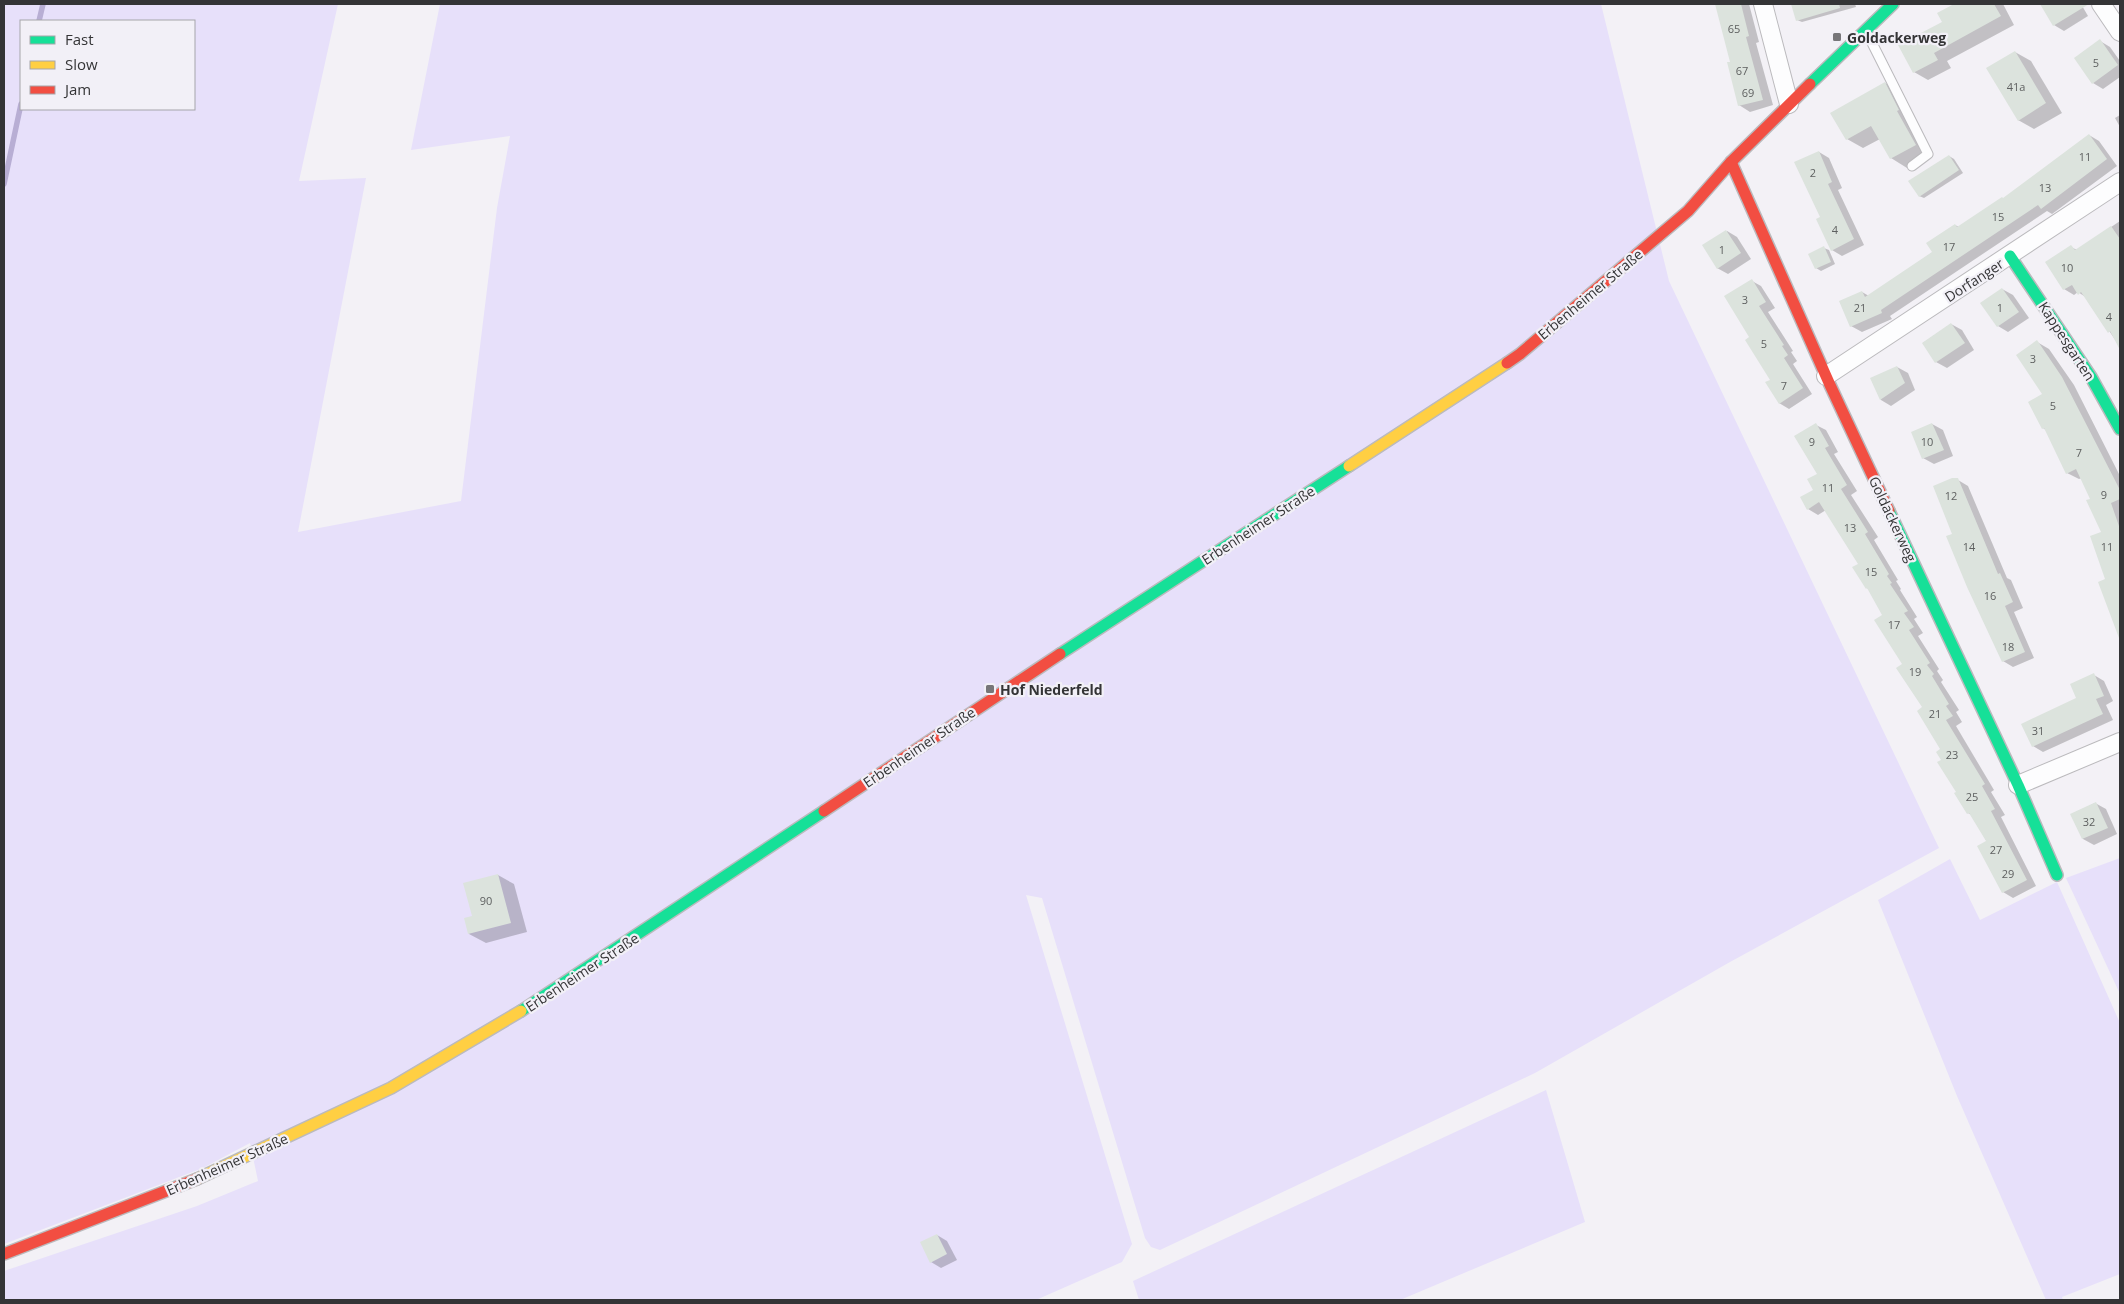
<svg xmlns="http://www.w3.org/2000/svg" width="2124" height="1304" font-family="'Open Sans',sans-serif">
<rect width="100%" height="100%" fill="#f3f1f6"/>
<g fill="#e7e0fa" fill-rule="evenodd">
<path d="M4,4H338L299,181L366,178L298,532L461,501L497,208L510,136L411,150L440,4H1601L1669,281L1939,848L1730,962L1535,1073L1160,1250L1151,1247L1145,1238L1042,898L1026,895L1132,1244L1122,1262L1036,1300H4V1271L197,1206L258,1181L250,1143L203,1168L4,1244ZM21,21H194V109H21Z"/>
<path d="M2120,858V994L2066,878Z"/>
<path d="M1950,859L1980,920L2057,882L2120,1023V1274L2062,1297L2063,1300H2046L1957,1096L1878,900Z"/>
<path d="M1546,1090L1585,1222L1400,1300H1139L1133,1281Z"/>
</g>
<g fill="#0003">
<path d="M1716,4H1749L1759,42L1756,43L1773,105L1750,112L1739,105L1731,62Z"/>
<path d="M1855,4L1856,7L1802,22L1797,20L1793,5Z"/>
<path d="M1956,4H2003L2014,25L1947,61L1951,68L1928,80L1914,72L1944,22L1939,13Z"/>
<path d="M2041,4H2081L2088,16L2064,31L2054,25Z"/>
<path d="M2100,41L2110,47L2120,61V77L2103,89L2093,83Z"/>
<path d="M2015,52L2031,61L2062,113L2034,129L2018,120Z"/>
<path d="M1885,83L1901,93L1931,154L1907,168L1891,158L1880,139L1863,148L1847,139Z"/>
<path d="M2120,115V127L2115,118Z"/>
<path d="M2089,135L2099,141L2117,166L2052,214L2047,211L1890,316L1892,319L1862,332L1851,326L1840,302L1862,292L1869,296L1933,252L1955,225L1959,227L2004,199Z"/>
<path d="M1819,152L1829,158L1842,188L1838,190L1864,245L1842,256L1832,250L1821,218Z"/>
<path d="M1949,156L1954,159L1963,173L1924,198L1919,196Z"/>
<path d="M2120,221V347L2087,298L2078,292L2074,295L2064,289L2071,247L2077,250Z"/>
<path d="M1727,231L1737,237L1751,259L1728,274L1717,268Z"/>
<path d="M1824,248L1829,250L1835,264L1821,271L1816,268Z"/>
<path d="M1752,281L1761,286L1775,308L1768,312L1793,351L1791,352L1797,361L1793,364L1812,394L1789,409L1779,403L1772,380L1751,338Z"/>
<path d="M2002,289L2013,295L2029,318L2008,332L1998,326Z"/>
<path d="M1951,324L1962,330L1974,350L1947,368L1936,362L1923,343Z"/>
<path d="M2037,342L2049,349L2074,385L2120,476V625L2113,621L2107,580L2103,533L2091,499L2082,478L2079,479L2067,473L2046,430L2043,428L2044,394Z"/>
<path d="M1897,367L1908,373L1915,390L1891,406L1881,400L1872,378Z"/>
<path d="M1932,424L1943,430L1953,456L1934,464L1923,458Z"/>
<path d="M1816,425L1826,430L1838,452L1834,454L1857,491L1851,495L1878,537L1874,540L1898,580L1896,581L1901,589L1900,590L1917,617L1914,619L1923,633L1918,636L1939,669L1937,671L1943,680L1941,682L1959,710L1956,712L1962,722L1956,726L1994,790L1991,792L2005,815L2001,817L2036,886L2013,898L2003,892L1979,847L1987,842L1973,816L1968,813L1942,760V749L1903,664L1884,615L1870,590L1867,588L1860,564L1826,510L1818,515L1808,509L1818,474Z"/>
<path d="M1958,480L1968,486L2007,578L2011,580L2023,608L2014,612L2034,658L2013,667L2003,661L1954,534Z"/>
<path d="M2094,675L2104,681L2113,701L2106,705L2113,720L2043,752L2033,746L2078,698Z"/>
<path d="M2095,803L2106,809L2117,834L2094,845L2083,839L2072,814Z"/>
<path d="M498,875L514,884L527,932L486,943L469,934L473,917Z"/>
<path d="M937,1235L947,1241L957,1260L941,1268L931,1262Z"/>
</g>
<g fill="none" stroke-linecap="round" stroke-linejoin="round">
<g stroke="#b8aed4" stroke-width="5.5">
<path d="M39,21L43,4"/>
<path d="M4,184L21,104"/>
</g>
</g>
<g fill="#dce3dd">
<path d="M1715,4H1741L1749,36L1746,37L1763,100L1738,106L1727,62H1730Z"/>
<path d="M1791,4H1839L1840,8L1796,21Z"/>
<path d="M1954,4H1994L2001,16L1934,53L1938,60L1913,73L1898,45L1942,22L1937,13Z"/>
<path d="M2040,4H2089L2053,26Z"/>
<path d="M2100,39L2118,65L2092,84L2074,58Z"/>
<path d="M2015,51L2046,103L2018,121L1986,68Z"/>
<path d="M1885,82L1899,110L1897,111L1916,145L1890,159L1871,126L1846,140L1830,113Z"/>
<path d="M2089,134L2107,159L2041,209L2038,205L1881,310L1882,313L1850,327L1839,301L1862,291L1865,297L1932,252L1926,243L1955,224L1957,227L2002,197L2003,198Z"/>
<path d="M1819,151L1832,182L1828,184L1854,239L1831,251L1816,219L1820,217L1794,162Z"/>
<path d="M1949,155L1959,170L1919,197L1908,181Z"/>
<path d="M2111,226L2120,239V350L2110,331L2108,333L2081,292L2078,295L2072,285L2063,290L2045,262L2071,245L2075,250Z"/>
<path d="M1726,230L1741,253L1717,269L1702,245Z"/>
<path d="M1824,246L1831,262L1815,269L1808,254Z"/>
<path d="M1752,279L1766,302L1759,306L1784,345L1782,346L1788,355L1784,358L1803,388L1779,404L1765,382L1770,380L1745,340L1749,337L1724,296Z"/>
<path d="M2002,288L2019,312L1997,327L1980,303Z"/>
<path d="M1951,323L1965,343L1935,363L1922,343Z"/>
<path d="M2037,340L2062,377L2120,490V499L2111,503L2120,529V638H2119L2098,582L2105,579L2090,536L2101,532L2086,500L2090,499L2076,469L2066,474L2044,428L2042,429L2028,402L2042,394L2016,355Z"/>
<path d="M1897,366L1905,383L1880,400L1870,378Z"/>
<path d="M1816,423L1829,446L1825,448L1847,485L1841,489L1868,532L1865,534L1889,574L1887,576L1892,583L1890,584L1908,611L1904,613L1914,627L1909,630L1930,663L1927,665L1934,674L1932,676L1949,704L1946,706L1953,716L1946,720L1985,784L1982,786L1995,809L1991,811L2027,880L2002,893L1977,846L1986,841L1969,813L1967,814L1954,793L1956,792L1937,762L1941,760L1936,752L1940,749L1917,711L1922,707L1896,668L1902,664L1874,620L1882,615L1867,588L1866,589L1852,567L1858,564L1819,502L1807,510L1800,497L1813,490L1807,479L1817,474L1794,436Z"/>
<path d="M1932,423L1944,450L1922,459L1911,432Z"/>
<path d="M1952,478H1958L1998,574L2000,573L2013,602L2005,606L2025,652L2002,662L1967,587L1946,536L1952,534L1933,486Z"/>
<path d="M2094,673L2104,696L2096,699L2103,714L2032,747L2021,724L2076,698L2070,684Z"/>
<path d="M2096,802L2108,828L2082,839L2070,814Z"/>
<path d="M498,874L511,923L468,934L464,918L472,916L463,883Z"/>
<path d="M937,1234L947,1254L930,1263L920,1242Z"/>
</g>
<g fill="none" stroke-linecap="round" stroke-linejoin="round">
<defs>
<path id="lane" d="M1867,33L1928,154L1912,166"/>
<g id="street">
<path d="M1763,4L1789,104"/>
<path d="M2101,4L2120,32"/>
<path d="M1826,376L2120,182"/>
<path d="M2018,785L2120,742"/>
</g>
<g id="fast">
<path d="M1810,84L1893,4"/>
<path d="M2010,256L2091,377L2120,429"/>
<path d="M1889,511L2018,785L2057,875"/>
<path d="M1060,654L1349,466"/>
<path d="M521,1011L824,811"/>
</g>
<g id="slow">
<path d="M1349,466L1507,363"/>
<path d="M197,1179L391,1088L521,1011"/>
</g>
<g id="jam">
<path d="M1731,162L1830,385L1889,511"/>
<path d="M1507,363L1520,354L1688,211L1731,162L1810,84"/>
<path d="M824,811L1060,654"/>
<path d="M4,1254L197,1179"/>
</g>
</defs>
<use href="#lane" stroke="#bbbabd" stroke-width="11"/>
<use href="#street" stroke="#bbbabd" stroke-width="20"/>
<use href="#fast" stroke="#bbbabd" stroke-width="14"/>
<use href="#slow" stroke="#bbbabd" stroke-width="14"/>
<use href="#jam" stroke="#bbbabd" stroke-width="14"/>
<use href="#lane" stroke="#fdfdfe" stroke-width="9"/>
<use href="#street" stroke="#fdfdfe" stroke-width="18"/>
<use href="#fast" stroke="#16e098" stroke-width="11"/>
<use href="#slow" stroke="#ffcf43" stroke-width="11"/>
<use href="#jam" stroke="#f24e42" stroke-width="11"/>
</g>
<g fill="#777679" stroke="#f2f0f7" stroke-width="2">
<rect x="1832" y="32" width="10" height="10" rx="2.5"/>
<rect x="985" y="684" width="10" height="10" rx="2.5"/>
</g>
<g text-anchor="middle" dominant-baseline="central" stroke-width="4.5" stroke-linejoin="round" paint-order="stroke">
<g font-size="11" fill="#5e6060">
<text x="1734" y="28">65</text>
<text x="2096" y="62">5</text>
<text x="1742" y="70">67</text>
<text x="2016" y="86">41a</text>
<text x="1748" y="92">69</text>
<text x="2085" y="156">11</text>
<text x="1813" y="172">2</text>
<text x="2045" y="187">13</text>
<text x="1998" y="216">15</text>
<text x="1835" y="229">4</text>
<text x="1949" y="246">17</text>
<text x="1722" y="249">1</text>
<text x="2067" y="267">10</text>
<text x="1745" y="299">3</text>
<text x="1860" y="307">21</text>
<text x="2000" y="307">1</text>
<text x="2109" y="316">4</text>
<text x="1764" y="343">5</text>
<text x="2033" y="358">3</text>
<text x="1784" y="385">7</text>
<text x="2053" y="405">5</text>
<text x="1812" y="441">9</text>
<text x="1927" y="441">10</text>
<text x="2079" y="452">7</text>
<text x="1828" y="487">11</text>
<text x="2104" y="494">9</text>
<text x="1951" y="495">12</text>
<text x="1850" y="527">13</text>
<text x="1969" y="546">14</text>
<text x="2107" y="546">11</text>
<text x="1871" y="571">15</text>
<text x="1990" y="595">16</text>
<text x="1894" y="624">17</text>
<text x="2008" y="646">18</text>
<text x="1915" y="671">19</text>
<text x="1935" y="713">21</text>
<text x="2038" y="730">31</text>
<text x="1952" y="754">23</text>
<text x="1972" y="796">25</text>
<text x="2089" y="821">32</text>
<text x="1996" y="849">27</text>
<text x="2008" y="873">29</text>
<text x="486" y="900">90</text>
</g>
<g font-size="14" font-weight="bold" fill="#343436" stroke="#f2f0f7" text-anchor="start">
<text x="1847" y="37">Goldackerweg</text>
<text x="1000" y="689">Hof Niederfeld</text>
</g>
<g font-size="14" fill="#343436" stroke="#f2f0f7">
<text transform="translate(1974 280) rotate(-33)">Dorfanger</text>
<text transform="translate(1590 294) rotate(-40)">Erbenheimer Straße</text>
<text transform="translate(2067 341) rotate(57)">Kappesgarten</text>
<text transform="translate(1893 519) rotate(65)">Goldackerweg</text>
<text transform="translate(1258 525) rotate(-33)">Erbenheimer Straße</text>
<text transform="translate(919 747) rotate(-34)">Erbenheimer Straße</text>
<text transform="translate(582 972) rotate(-33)">Erbenheimer Straße</text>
<text transform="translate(227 1164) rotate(-24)">Erbenheimer Straße</text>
</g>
</g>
<rect width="2124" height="1304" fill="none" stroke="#343436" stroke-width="10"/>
<rect x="20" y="20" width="175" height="90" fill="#f2f0f7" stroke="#a6a5aa"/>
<rect x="30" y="36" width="25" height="8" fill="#16e098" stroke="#a6a5aa"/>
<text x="65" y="45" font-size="15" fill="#343436">Fast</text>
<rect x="30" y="61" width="25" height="8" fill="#ffcf43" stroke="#a6a5aa"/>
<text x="65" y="70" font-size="15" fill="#343436">Slow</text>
<rect x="30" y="86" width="25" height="8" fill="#f24e42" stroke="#a6a5aa"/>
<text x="65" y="95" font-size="15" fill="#343436">Jam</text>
</svg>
